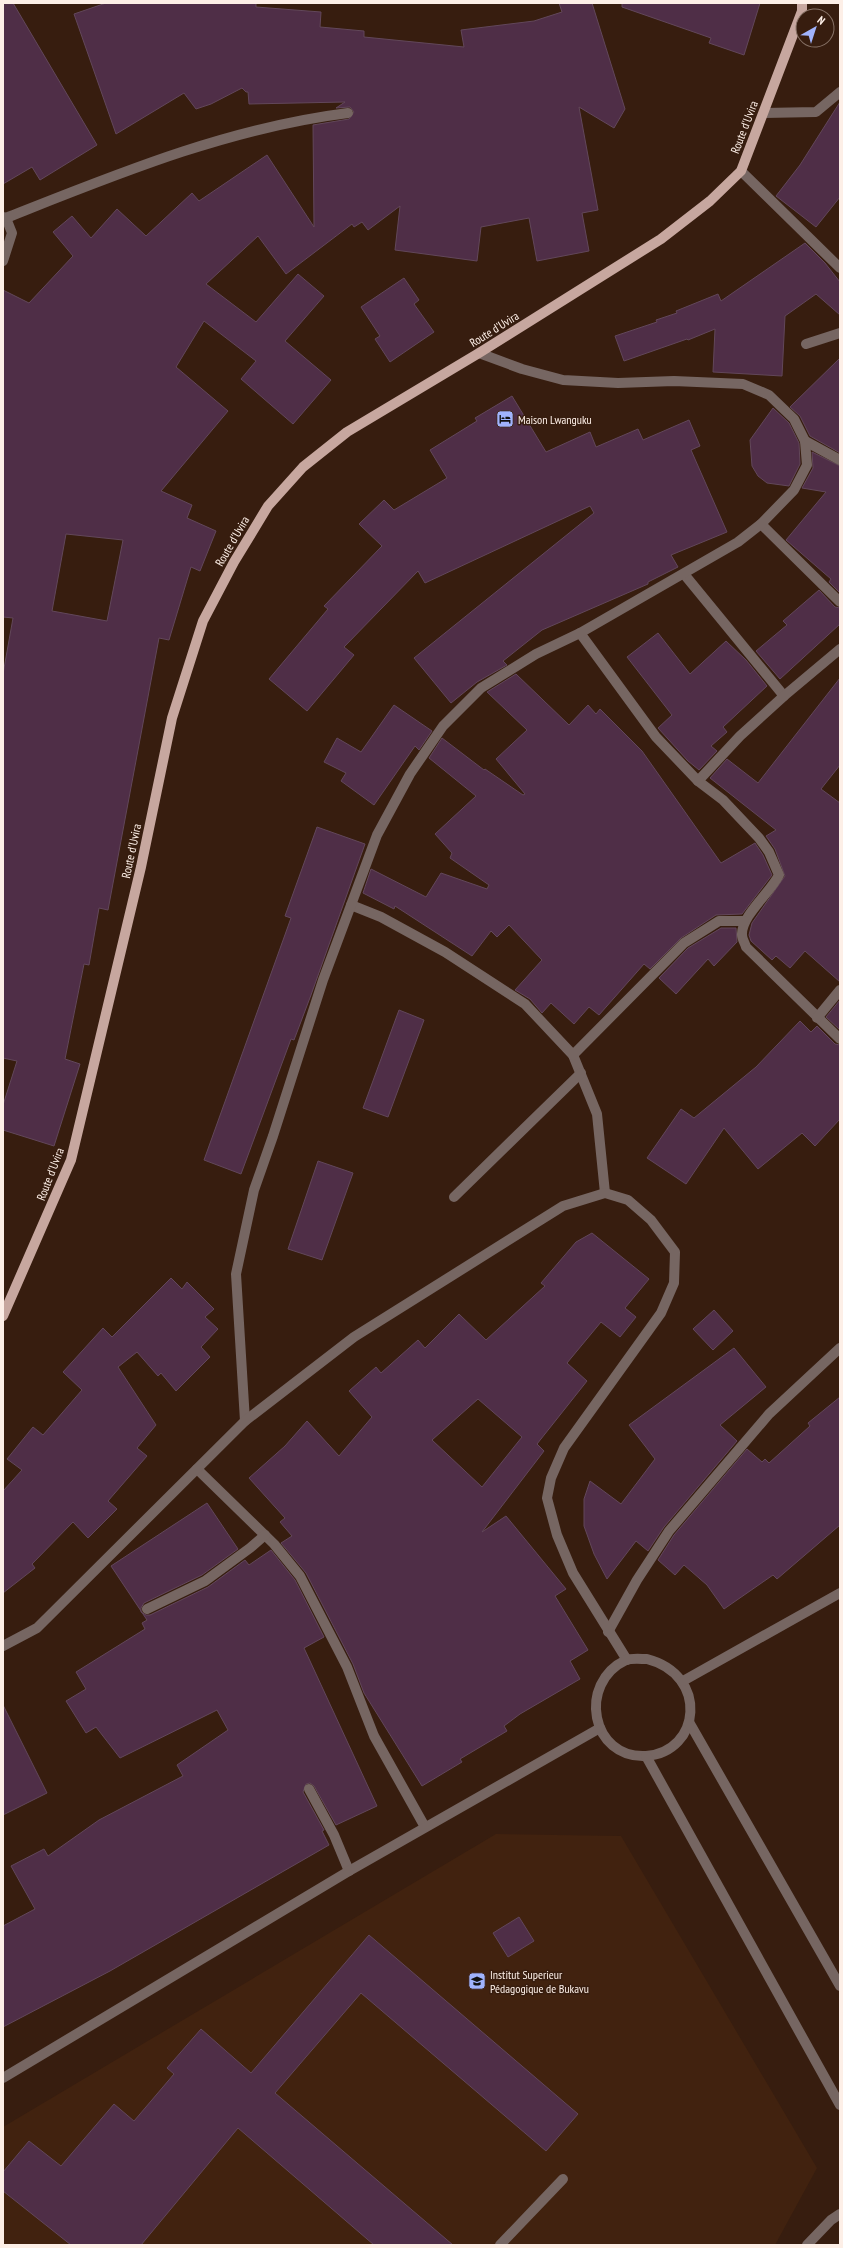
<svg xmlns="http://www.w3.org/2000/svg" width="843" height="2248" font-family="'PT Sans Narrow',sans-serif">
<rect width="100%" height="100%" fill="#371d0f"/>
<path fill="#41220f" d="M496,1834L621,1836L817,2168L775,2245H3V2127Z"/>
<g fill="#4f2e47" stroke="#62475a" fill-rule="evenodd">
<path d="M3,3H13L97,145L40,180L32,167L3,184Z"/>
<path d="M106,3H256V7L321,12L320,27L364,31V37L464,47L461,30L534,21L562,12L559,3H592L625,109L614,128L579,107L598,210L582,213L589,251L537,261L529,218L481,227L477,261L395,250L400,206L368,230L362,222L354,227L352,224L286,274L258,236L206,284L256,322L298,274L324,296L285,341L331,380L293,424L241,379L256,361L204,321L176,367L228,411L161,491L192,505L187,518L216,531L200,571L191,567L169,640L159,638L108,910L99,908L89,965L84,964L65,1059L80,1064L54,1146L3,1130V1105L17,1061L3,1058V674L13,618L3,617V290L29,303L73,256L53,232L72,216L91,238L117,209L146,236L192,193L199,201L267,155L314,227L313,125L349,119L354,112L350,107L336,108L345,102L249,104L248,92H246L242,88L211,104L196,109L184,93L116,134L74,14ZM66,534L123,540L107,621L52,611Z"/>
<path d="M622,3H760L744,55L709,43L711,38L622,7Z"/>
<path d="M840,102V197L816,227L776,196L800,165Z"/>
<path d="M805,243L825,263L840,282V315L816,294L785,316L782,376L713,372L715,329L688,340L687,339L624,361L615,336L657,322L656,320L677,313L676,311L718,294L721,301Z"/>
<path d="M404,278L419,300L414,304L434,332L390,362L375,339L380,336L361,307Z"/>
<path d="M840,358V453L810,436L800,416L790,407Z"/>
<path d="M512,396L546,452L590,432L596,447L638,429L643,440L689,420L700,446L691,450L727,532L671,555L678,567L648,582V584L542,630L503,661L507,665L477,682L451,703L414,658L594,513L590,506L425,583L418,571L344,647L354,655L307,711L269,679L328,609L324,606L382,546L359,524L384,500L394,510L447,478L430,450L477,421L475,418Z"/>
<path d="M773,408L789,423L799,443L800,464L789,486L767,483L758,476L752,466L750,440Z"/>
<path d="M812,452L840,466V593L829,582L831,579L786,540L826,492L802,488L813,468Z"/>
<path d="M819,590L835,607L840,608V624L780,679L756,651L787,625L783,621Z"/>
<path d="M658,633L690,674L726,641L746,660L767,686L723,727L727,732L711,746L717,751L699,770L688,761L658,728L672,715L627,657Z"/>
<path d="M516,674L569,725L588,705L596,714L600,709L642,751L721,863L755,843L763,855L772,875L742,914L716,915L681,938L650,969L644,964L599,1015L589,1007L574,1024L551,1003L542,1013L530,999L515,990L542,960L509,925L497,937L491,931L472,956L395,906L394,909L363,893L371,869L426,897L441,873L487,889L489,885L450,858L452,853L435,834L476,796L429,758L442,738L484,770L485,769L523,795L525,794L496,759L527,730L487,692Z"/>
<path d="M840,678V765L821,789L840,803V982L805,951L790,968L776,956L772,960L751,941L749,935L752,923L785,876L775,849L766,836L776,830L710,778L727,759L758,783Z"/>
<path d="M394,705L432,731L419,750L415,746L374,805L341,781L346,773L324,762L337,738L361,752Z"/>
<path d="M317,827L365,844L311,995L294,1040L291,1039L241,1174L204,1160L291,918L285,916Z"/>
<path d="M721,928H736L737,942L714,966L708,959L676,994L659,978L688,948Z"/>
<path d="M840,1000V1030L826,1017Z"/>
<path d="M399,1010L424,1020L388,1117L363,1108Z"/>
<path d="M800,1021L811,1032L817,1026L835,1044L840,1045V1119L815,1146L802,1133L758,1169L724,1128L686,1184L647,1158L681,1109L694,1118L756,1067Z"/>
<path d="M318,1161L353,1173L322,1260L288,1249Z"/>
<path d="M592,1233L649,1279L625,1308L636,1317L620,1337L601,1322L567,1363L587,1381L537,1444L544,1451L482,1532L506,1516L566,1589L555,1596L588,1650L570,1661L580,1679L520,1714L504,1726L507,1731L460,1759L462,1762L422,1786L364,1693L353,1664L306,1573L281,1543L292,1536L280,1522L285,1518L249,1478L285,1446L307,1421L339,1456L372,1417L349,1391L376,1367L381,1373L418,1340L425,1348L459,1314L486,1340L545,1286L541,1283L576,1242ZM478,1399L522,1437L482,1487L432,1440Z"/>
<path d="M171,1278L182,1289L187,1282L214,1309L205,1317L218,1329L201,1347L210,1357L176,1391L161,1373L158,1376L137,1352L118,1367L156,1425L137,1448L147,1456L108,1501L117,1509L88,1538L73,1522L32,1564L35,1568L3,1593V1491L22,1470L7,1459L33,1427L43,1435L82,1390L63,1372L103,1328L112,1337Z"/>
<path d="M714,1310L733,1331L713,1350L693,1329Z"/>
<path d="M734,1348L766,1387L720,1425L737,1441L664,1527L648,1551L636,1541L607,1579L594,1554L584,1526V1499L590,1481L621,1504L655,1459L629,1425Z"/>
<path d="M840,1397V1525L777,1579L773,1575L724,1609L707,1585L684,1565L675,1575L658,1560L674,1535L747,1449L762,1462L765,1459L769,1463L810,1426L808,1423Z"/>
<path d="M207,1503L238,1549L202,1575L144,1603L141,1608V1612L146,1615H150L208,1587L245,1560L249,1565L271,1550L295,1580L324,1637L304,1648L377,1806L336,1825L314,1786L310,1783L306,1784L303,1792L324,1830L322,1831L329,1845L110,1971L3,2027V1926L35,1909L11,1866L44,1849L48,1856L99,1820L183,1776L177,1765L228,1730L217,1710L120,1758L96,1727L86,1733L66,1701L86,1689L76,1672L145,1629L142,1623L147,1620L111,1566Z"/>
<path d="M3,1705L47,1793L3,1815Z"/>
<path d="M519,1917L534,1941L508,1957L493,1933Z"/>
<path d="M369,1935L578,2114L546,2151L361,1993L275,2093L453,2245H374L238,2128L141,2245H71L3,2191V2172L29,2141L61,2166L114,2104L134,2121L174,2074L167,2068L201,2029L251,2073Z"/>
</g>
<g fill="none" stroke-linecap="round" stroke-linejoin="round">
<g stroke="#766662" stroke-width="10">
<path d="M764,113L816,112L840,92"/>
<path d="M741,171L840,268"/>
<path d="M3,217L6,218L12,233L3,261"/>
<path d="M6,218C117,174 228,128 348,113"/>
<path d="M806,344L840,333"/>
<path d="M805,441L840,460"/>
<path d="M761,524L840,602"/>
<path d="M684,574L784,696L740,736L698,781"/>
<path d="M580,633L656,737L698,781L723,800L759,838L769,852L779,875C770,893 741,916 742,935C742,939 745,943 746,947L840,1039"/>
<path d="M784,696L840,649"/>
<path d="M351,905L381,917L445,952L525,1004L573,1055L597,1114L605,1193"/>
<path d="M817,1018L840,990"/>
<path d="M573,1055L684,943L719,921H744"/>
<path d="M454,1197L581,1073"/>
<path d="M245,1421L236,1274L254,1190L273,1136L323,980L351,905L377,835L410,774L443,726L481,688L536,654L580,633L738,542L761,524L794,490L807,465L805,441L794,419L769,395L743,384L674,381L618,383L563,380L522,369L479,353"/>
<path d="M197,1469L274,1544L300,1576L347,1667L374,1736L425,1827"/>
<path d="M147,1609L205,1581L250,1548L265,1535"/>
<path d="M608,1632L637,1580L669,1531L769,1414L840,1348"/>
<path d="M3,1646L37,1628L245,1421L354,1337L563,1206L605,1193L628,1200L651,1220L675,1252L674,1283L661,1313L564,1448L551,1478L547,1498L557,1535L573,1573L627,1660"/>
<path d="M647,1659C709,1675 701,1752 646,1756C591,1759 577,1683 626,1660C631,1658 641,1659 647,1659Z"/>
<path d="M683,1681L840,1593"/>
<path d="M689,1722L840,1986"/>
<path d="M646,1756L840,2105"/>
<path d="M309,1789L334,1835L349,1871"/>
<path d="M3,2078L349,1871L600,1728"/>
<path d="M500,2245L563,2179"/>
<path d="M807,2245L831,2220L840,2214"/>
</g>
<path stroke="#c7a79f" stroke-width="10" d="M3,1316L71,1160L141,867L172,718L203,621L234,562L268,506L303,467L347,432L479,353L661,239L710,201L741,171L802,11V3"/>
</g>
<defs>
<symbol id="hotel-square" viewBox="-11 -11 22 22"><rect x="-9" y="-9" width="18" height="18" rx="4" fill="#a0b3fd" stroke="#371d0f"/><path d="M-6-4.5h1.5V1H6V5H4.5V3h-9V5H-6ZM-4 0a1.8 1.8 0 1 1 3.6 0ZM.5 0V-2.5h3Q6-2.5 6 0Z" fill="#111"/></symbol>
<symbol id="school-square" viewBox="-11 -11 22 22"><rect x="-9" y="-9" width="18" height="18" rx="4" fill="#a0b3fd" stroke="#371d0f"/><path d="M0-5L7-2L0 1L-7-2ZM-4 1L0 2.5L4 1V4Q0 6-4 4Z" fill="#111"/></symbol>
</defs>
<g fill-rule="evenodd">
<use href="#hotel-square" x="495" y="409" width="20" height="20"/>
<use href="#school-square" x="467" y="1971" width="20" height="20"/>
</g>
<g text-anchor="middle" dominant-baseline="central" stroke-width="3" stroke-linejoin="round" paint-order="stroke">
<g font-size="12" fill="#fdefe7" stroke="#371d0f">
<text transform="translate(744 127) rotate(-69)">Route d'Uvira</text>
<text transform="translate(494 329) rotate(-32)">Route d'Uvira</text>
<text transform="translate(232 541) rotate(-60)">Route d'Uvira</text>
<text transform="translate(131 851) rotate(-78)">Route d'Uvira</text>
<text transform="translate(50 1174) rotate(-69)">Route d'Uvira</text>
</g>
<g font-size="12" fill="#fdefe7" stroke="#371d0f" text-anchor="start">
<text x="518" y="419">Maison Lwanguku</text>
<text x="490" y="1974">Institut Superieur<tspan x="490" dy="14">Pédagogique de Bukavu</tspan></text>
</g>
</g>
<rect width="843" height="2248" fill="none" stroke="#fdefe7" stroke-width="8"/>
<g transform="translate(815 28) rotate(39)"><circle r="19" fill="#371d0f" stroke="#867165"/>
<path d="M0-3L7 15L0 10L-7 15Z" fill="#a0b3fd"/>
<text y="-6" font-size="11" font-weight="bold" text-anchor="middle" fill="#fdefe7">N</text>
</g>
</svg>
